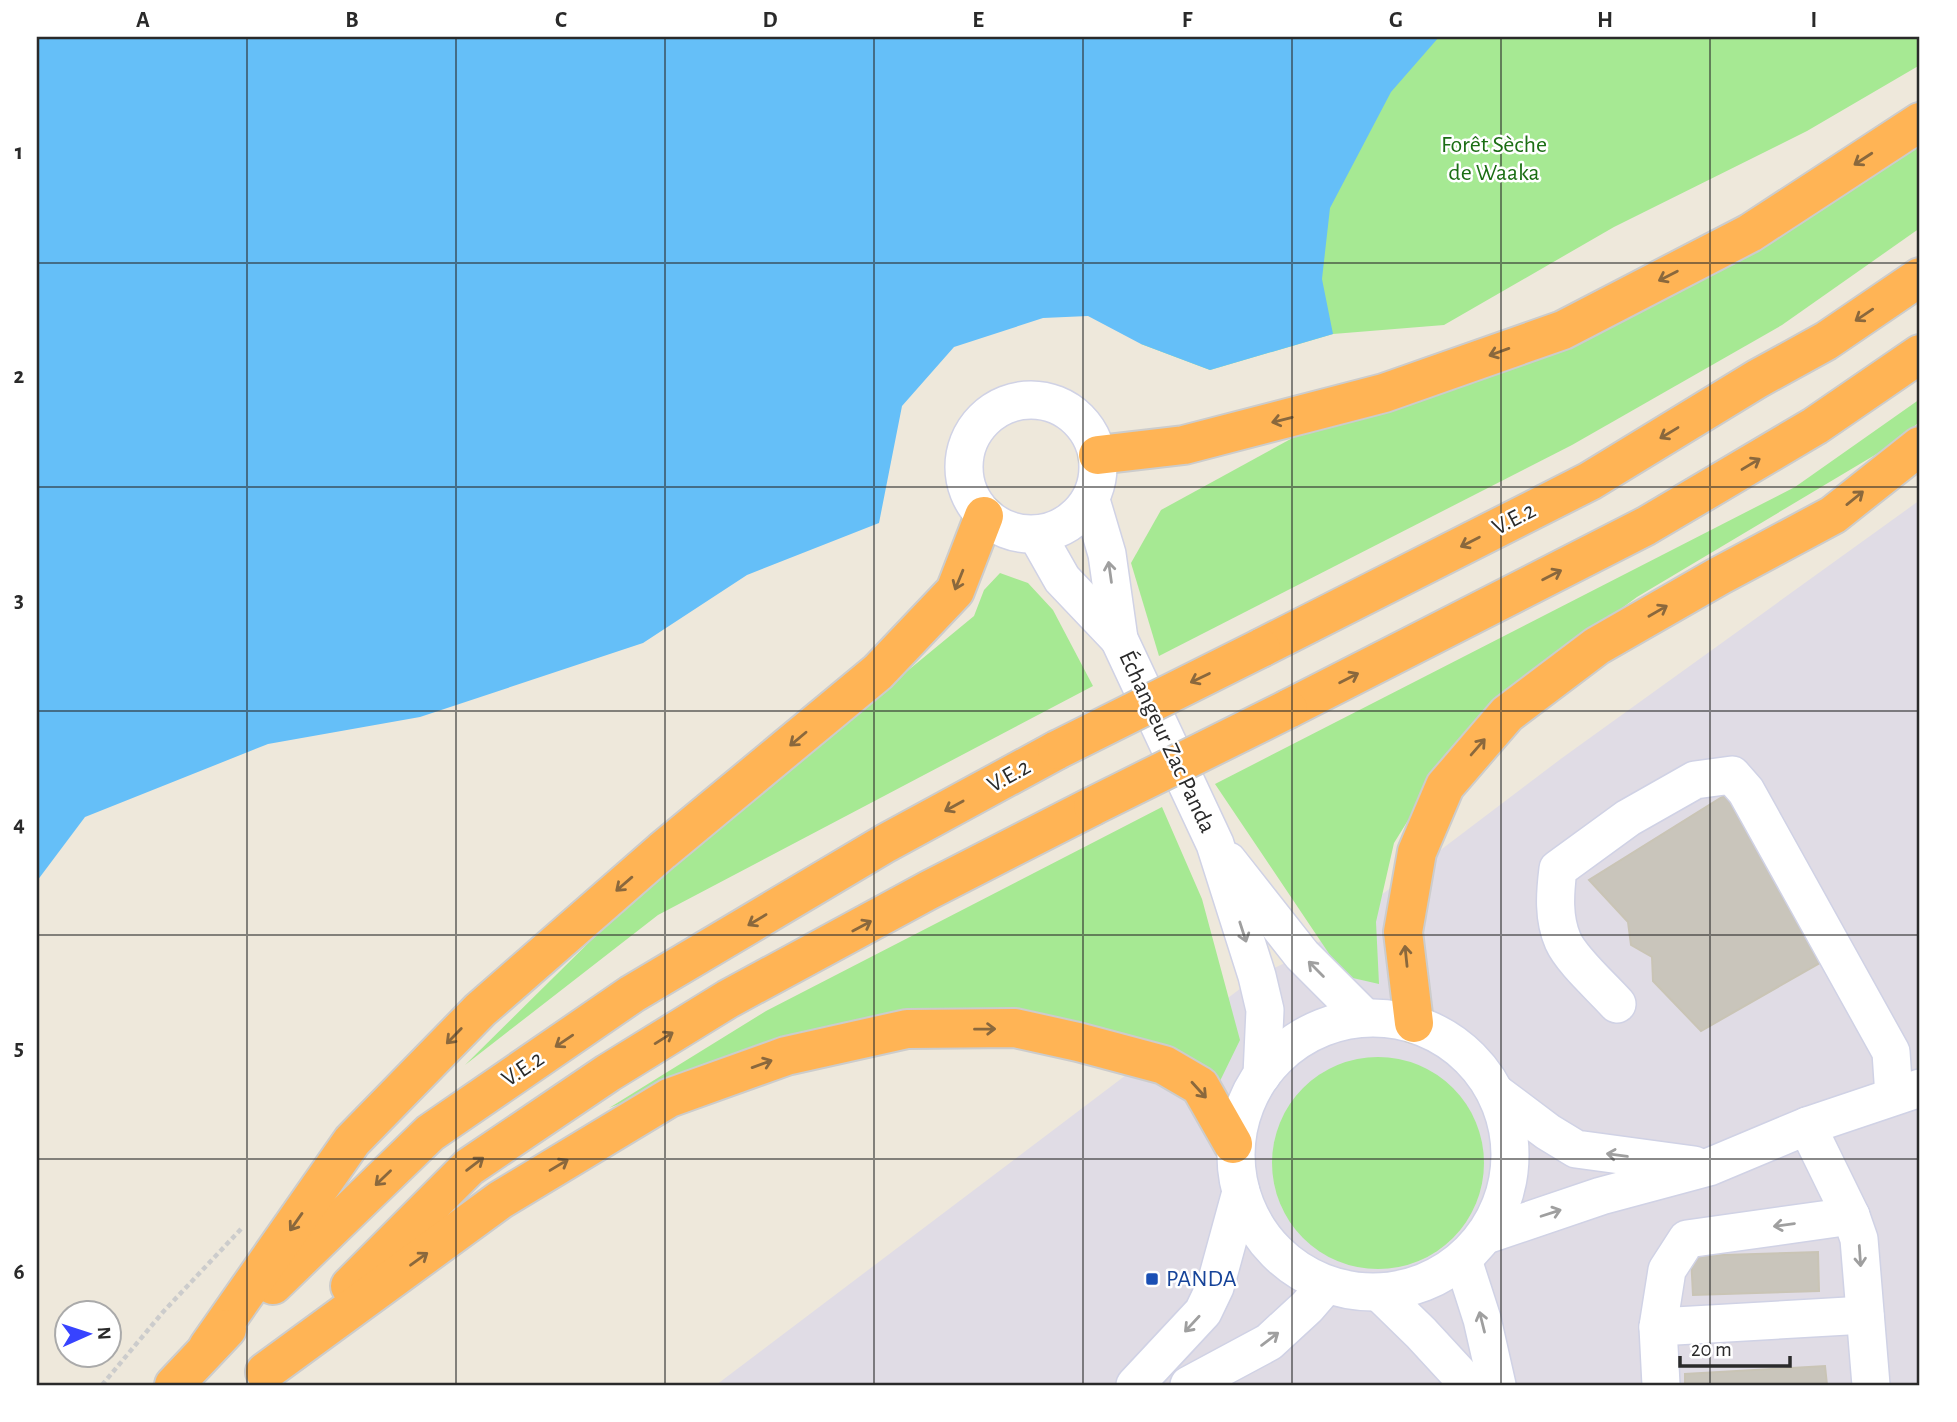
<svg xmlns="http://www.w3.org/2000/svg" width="1957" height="1422" font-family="'Alegreya Sans',sans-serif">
<rect width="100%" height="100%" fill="#eee8db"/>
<path fill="#e0dce5" d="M1920,500V1385H716L1257,976L1302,955L1562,758Z"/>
<g fill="#a6e993">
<path d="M1302,37H1920V65L1807,131L1614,227L1444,325L1333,334L1210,370L1141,344Z"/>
<path d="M1920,142V228L1782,325L1572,445L1159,656L1131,563L1161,510L1298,435Z"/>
<path d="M1920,399V421L1900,440L1637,597L1516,686L1443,764L1394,843L1376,922L1379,984L1344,976L1215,784L1795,487Z"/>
<path d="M1000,573L1028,583L1053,610L1093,686L658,915L465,1065L643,889L974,616L984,590Z"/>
<path d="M1162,807L1202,899L1240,1040L1220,1081L1132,1039L776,1041L609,1108L766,1011Z"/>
<circle cx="1378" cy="1163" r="106"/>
</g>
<path fill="#65bff8" d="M37,37H1439L1391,92L1330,208L1322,279L1333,334L1210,370L1141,344L1088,316L1043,318L954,347L902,406L879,523L747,575L643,643L420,717L268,744L85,817L37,881Z"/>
<g fill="#c9c5bb" stroke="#c9c4b5" stroke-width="2">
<path d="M1735,789L1825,960L1701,1031L1653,981L1652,957L1631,945L1628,922L1589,880Z"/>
<path d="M1818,1252L1819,1291L1693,1295L1691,1256Z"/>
<path d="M1825,1366L1827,1385H1685V1374Z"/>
</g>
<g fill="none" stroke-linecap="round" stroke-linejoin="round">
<defs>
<g id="minor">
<circle cx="1031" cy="467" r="67"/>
<path d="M1091,500L1107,554L1119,639L1215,844L1257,976L1265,1010L1262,1075"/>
<path d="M1037,535L1062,579L1119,639"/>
<path d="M1228,861L1302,955L1364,1017"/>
<path d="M1617,1004C1602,987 1572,961 1563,941C1553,918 1555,893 1558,869L1628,818L1695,780L1732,775L1746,791L1891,1052L1894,1096"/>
<circle cx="1373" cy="1155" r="137"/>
<path d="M1496,1093L1548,1132L1576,1149L1694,1165"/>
<path d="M1807,1126L1851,1216L1859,1239L1871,1385"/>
<path d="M1486,1235L1601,1196L1709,1167L1807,1126L1920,1088"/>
<path d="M1463,1260L1482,1319L1497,1385"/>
<path d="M1381,1294L1421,1333L1469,1385"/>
<path d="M1658,1327L1667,1270L1687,1239L1851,1216"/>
<path d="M1135,1385L1203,1312L1215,1287L1241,1192"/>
<path d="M1189,1385L1269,1342L1307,1307L1326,1285"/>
<path d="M1661,1385L1658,1327L1865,1315"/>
</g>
<g id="highway">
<path d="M1098,455L1184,445L1384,393L1563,330L1750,233L1920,122"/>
<path d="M1261,648L1590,481L1757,379L1826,341L1920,277"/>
<path d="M1288,709L1646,526L1815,426L1920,354"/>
<path d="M1414,1023L1403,932L1417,852L1445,786L1507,714L1597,646L1719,576L1833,515L1920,446"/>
<path d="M273,1285L430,1133L632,994L886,843L1057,750"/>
<path d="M350,1286L469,1167L608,1073L728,999L929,890L1093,806"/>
<path d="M208,1347L352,1141L480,1010L662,851L878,672L955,591L984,516"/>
<path d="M265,1372L500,1200L669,1098L786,1056L907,1029L1015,1028L1078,1042L1164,1065L1200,1086L1233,1144"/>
<path d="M174,1385L227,1329"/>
</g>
</defs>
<use href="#minor" stroke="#d0d2e5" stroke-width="40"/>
<use href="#highway" stroke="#ccc" stroke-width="42"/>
<path stroke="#ccc" stroke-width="4.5" stroke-dasharray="5 3.5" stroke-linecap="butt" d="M102,1385L163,1312L241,1229"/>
<use href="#minor" stroke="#fff" stroke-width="37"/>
<use href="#highway" stroke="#ffb455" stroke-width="38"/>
<defs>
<g id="highway-bridge">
<path d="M1057,750L1261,648"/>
<path d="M1093,806L1288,709"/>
</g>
</defs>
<use href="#highway-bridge" stroke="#ccc" stroke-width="42" stroke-linecap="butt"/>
<use href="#highway-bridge" stroke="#ffb455" stroke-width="38"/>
</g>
<defs><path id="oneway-shaft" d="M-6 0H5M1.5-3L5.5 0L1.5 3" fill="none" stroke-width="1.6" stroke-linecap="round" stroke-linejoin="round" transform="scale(1.75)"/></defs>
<g stroke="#8a683d">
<use href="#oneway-shaft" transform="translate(1863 159) rotate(147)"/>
<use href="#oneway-shaft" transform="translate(1668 276) rotate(153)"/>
<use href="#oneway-shaft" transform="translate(1864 315) rotate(146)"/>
<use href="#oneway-shaft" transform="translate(1499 352) rotate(160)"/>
<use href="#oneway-shaft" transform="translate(1282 420) rotate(166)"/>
<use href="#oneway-shaft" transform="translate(1669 433) rotate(149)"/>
<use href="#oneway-shaft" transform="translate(1751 464) rotate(-31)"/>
<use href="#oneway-shaft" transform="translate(1855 498) rotate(-39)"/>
<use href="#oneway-shaft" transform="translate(1470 542) rotate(153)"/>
<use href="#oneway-shaft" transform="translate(1552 575) rotate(-27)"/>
<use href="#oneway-shaft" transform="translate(959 580) rotate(112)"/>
<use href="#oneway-shaft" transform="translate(1658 611) rotate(-30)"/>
<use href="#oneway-shaft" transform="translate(1200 678) rotate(154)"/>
<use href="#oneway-shaft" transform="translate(1349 678) rotate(-27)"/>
<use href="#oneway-shaft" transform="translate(798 739) rotate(140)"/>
<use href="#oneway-shaft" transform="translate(1478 747) rotate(-49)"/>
<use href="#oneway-shaft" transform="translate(954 806) rotate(151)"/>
<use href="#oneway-shaft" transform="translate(624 884) rotate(139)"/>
<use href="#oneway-shaft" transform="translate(757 920) rotate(149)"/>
<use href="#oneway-shaft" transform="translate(862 926) rotate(-28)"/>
<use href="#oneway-shaft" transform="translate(1406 956) rotate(-96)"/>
<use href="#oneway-shaft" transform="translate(985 1029) rotate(-1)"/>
<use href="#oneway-shaft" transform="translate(454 1036) rotate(134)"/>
<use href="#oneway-shaft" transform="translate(664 1038) rotate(-32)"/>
<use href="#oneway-shaft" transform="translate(564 1041) rotate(146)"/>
<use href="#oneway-shaft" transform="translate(762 1064) rotate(-20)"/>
<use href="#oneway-shaft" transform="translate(1199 1090) rotate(48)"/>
<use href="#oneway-shaft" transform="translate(475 1164) rotate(-37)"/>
<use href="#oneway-shaft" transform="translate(559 1165) rotate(-31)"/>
<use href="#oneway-shaft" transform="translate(383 1178) rotate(136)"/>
<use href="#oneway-shaft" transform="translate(296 1222) rotate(125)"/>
<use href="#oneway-shaft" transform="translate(419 1259) rotate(-36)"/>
</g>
<g stroke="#9f9f9f">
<use href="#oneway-shaft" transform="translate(1110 572) rotate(-98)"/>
<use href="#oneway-shaft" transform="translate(1243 932) rotate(72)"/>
<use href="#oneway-shaft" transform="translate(1316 969) rotate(-135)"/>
<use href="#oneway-shaft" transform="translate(1617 1155) rotate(-172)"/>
<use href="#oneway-shaft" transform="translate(1551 1213) rotate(-18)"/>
<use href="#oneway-shaft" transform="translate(1784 1225) rotate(172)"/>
<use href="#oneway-shaft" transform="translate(1860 1256) rotate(86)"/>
<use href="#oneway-shaft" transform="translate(1482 1322) rotate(-104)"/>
<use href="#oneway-shaft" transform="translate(1192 1324) rotate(133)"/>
<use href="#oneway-shaft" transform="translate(1270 1339) rotate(-37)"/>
</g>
<path fill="none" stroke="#2a2a2a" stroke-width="2" stroke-opacity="0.55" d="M247,37V1385M456,37V1385M665,37V1385M874,37V1385M1083,37V1385M1292,37V1385M1501,37V1385M1710,37V1385M37,263H1920M37,487H1920M37,711H1920M37,935H1920M37,1159H1920"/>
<rect fill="#1a4fb4" stroke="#fff" stroke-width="2.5" x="1145" y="1272" width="14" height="14" rx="3.5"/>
<g text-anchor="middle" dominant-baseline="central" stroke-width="5" stroke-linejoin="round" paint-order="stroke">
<g font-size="24" fill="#1b6e14" stroke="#fff">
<text x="1494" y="145">Forêt Sèche<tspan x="1494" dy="28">de Waaka</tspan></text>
</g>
<g font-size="24" fill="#2a2a2a" stroke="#fff">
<text transform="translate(1514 519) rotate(-27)">V.E.2</text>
<text transform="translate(1167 742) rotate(65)">Échangeur Zac Panda</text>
<text transform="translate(1009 776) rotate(-29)">V.E.2</text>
<text transform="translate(523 1069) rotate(-34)">V.E.2</text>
</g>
<g font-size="24" fill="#164399" stroke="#fff" text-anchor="start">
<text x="1166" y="1279">PANDA</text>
</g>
</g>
<rect width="1957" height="1422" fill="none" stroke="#ffffff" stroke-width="77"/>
<g transform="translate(88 1334) rotate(87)"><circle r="33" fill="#ffffff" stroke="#aaaaaa" stroke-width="2"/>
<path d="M0-5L12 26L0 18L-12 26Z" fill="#3743ff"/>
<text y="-10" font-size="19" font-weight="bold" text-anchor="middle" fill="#2a2a2a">N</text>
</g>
<path d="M1680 1356v10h110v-10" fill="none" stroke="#2a2a2a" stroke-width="3.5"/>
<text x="1691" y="1356" font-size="21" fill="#2a2a2a" stroke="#ffffff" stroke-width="5" paint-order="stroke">20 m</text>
<rect x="38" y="38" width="1880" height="1346" fill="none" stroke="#2a2a2a" stroke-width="2.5"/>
<g font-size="23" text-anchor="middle" font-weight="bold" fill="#2a2a2a">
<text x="143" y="27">A</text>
<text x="352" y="27">B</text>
<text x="561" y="27">C</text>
<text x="770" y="27">D</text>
<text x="978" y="27">E</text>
<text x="1187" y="27">F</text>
<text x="1396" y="27">G</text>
<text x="1605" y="27">H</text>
<text x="1814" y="27">I</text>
<text x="19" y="159">1</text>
<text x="19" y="383">2</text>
<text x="19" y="607">3</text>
<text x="19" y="831">4</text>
<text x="19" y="1055">5</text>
<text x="19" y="1279">6</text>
</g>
</svg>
